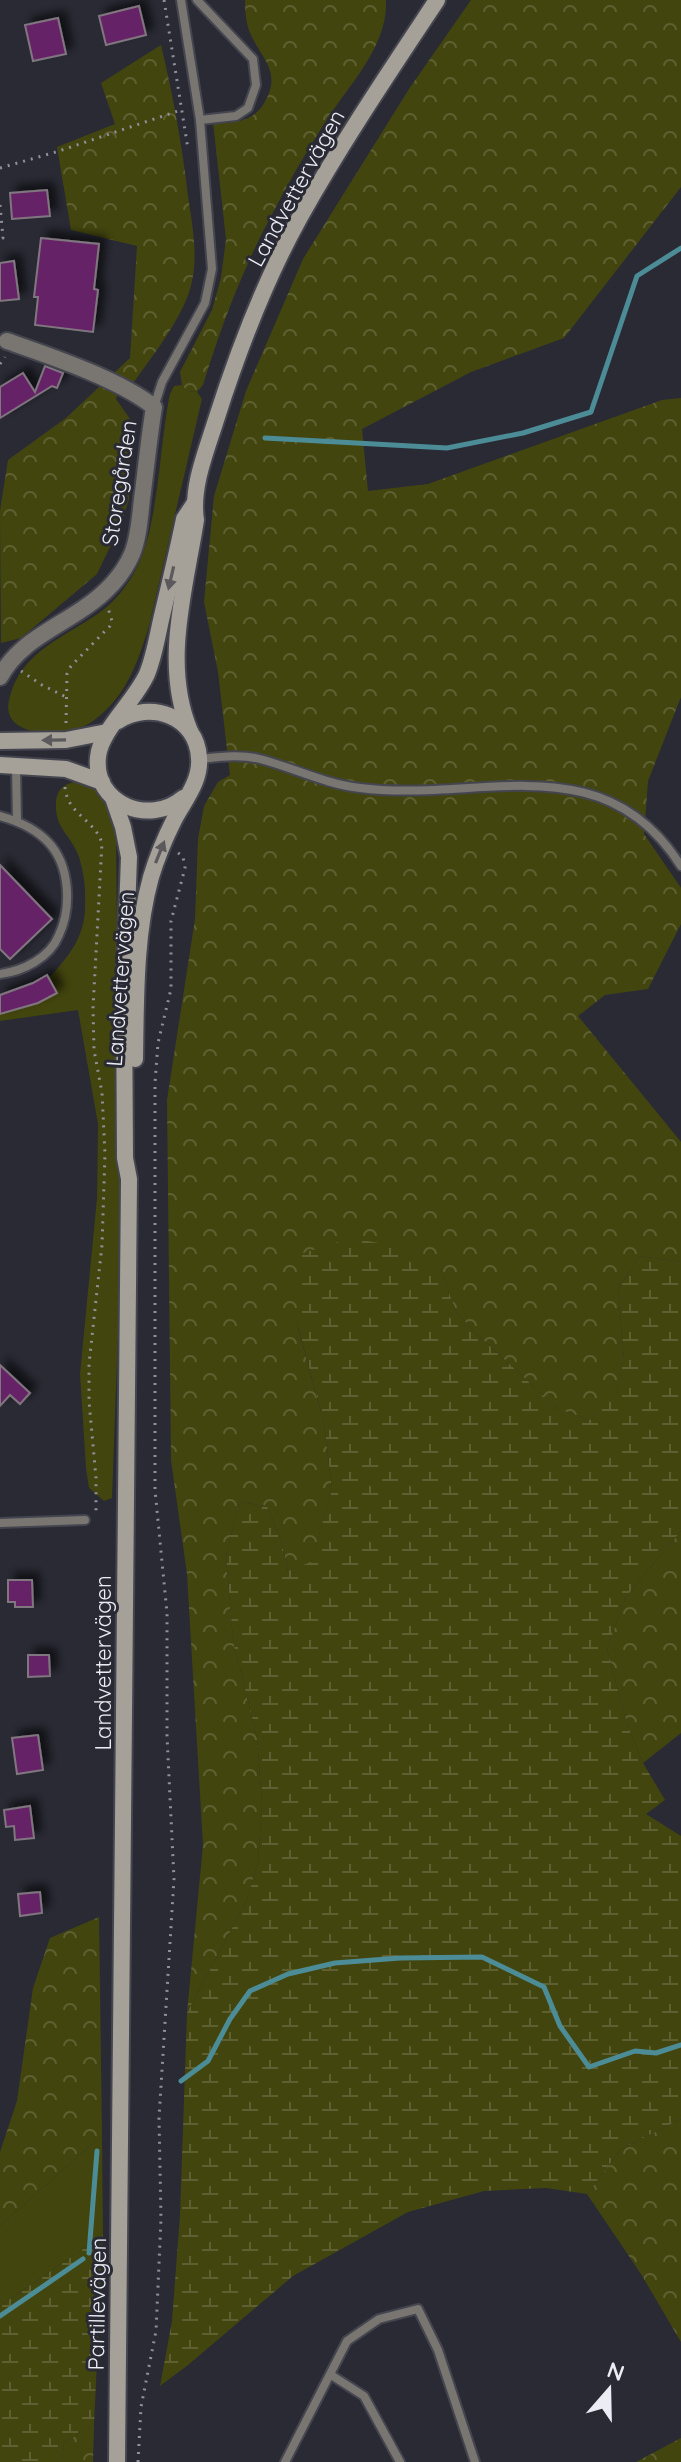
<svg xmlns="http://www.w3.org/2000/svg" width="681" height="2462" font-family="Quicksand,sans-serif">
<defs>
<pattern id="forest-crowns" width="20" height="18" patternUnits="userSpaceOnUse" patternTransform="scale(2)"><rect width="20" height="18" fill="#43450e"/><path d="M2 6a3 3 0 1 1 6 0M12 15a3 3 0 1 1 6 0" fill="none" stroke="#5e6032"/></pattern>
<pattern id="wetland-marsh" width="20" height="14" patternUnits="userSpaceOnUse" patternTransform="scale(2)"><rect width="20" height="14" fill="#43450e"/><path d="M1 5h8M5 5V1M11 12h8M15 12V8" fill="none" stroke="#5e6032"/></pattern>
<filter id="shadow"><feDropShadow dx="7" dy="-7" stdDeviation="4" flood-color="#0009"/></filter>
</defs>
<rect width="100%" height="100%" fill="#292a34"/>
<g fill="#43450e">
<path d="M182,385L187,391L197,392L202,399L149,626C140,655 130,686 108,708C103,713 96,719 90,723C68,737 0,740 9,700C20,650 67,637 103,610C116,600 126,587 134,573C159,531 159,445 170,394L174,386Z"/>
<path d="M76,781C101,787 110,805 116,828L120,1278L112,1498L104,1501L89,1488L86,1469L80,1374L97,1198L98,1124L78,1010L0,1021V1012L38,1003L57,993L49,978C68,957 85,937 85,907C86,891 84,873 79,857C71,834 54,829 56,801C58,787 65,785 76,781Z"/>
<path d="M102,2135L103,2235L0,2306V2226Z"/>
</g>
<g fill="url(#forest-crowns)">
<path d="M245,0H386C388,48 347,86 324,124C304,155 286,187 269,220C242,271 220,329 203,385L197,392L187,391L182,385L180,372L212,310L221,278L226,239L213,122C232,124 252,122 263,105C282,74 265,63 252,37C246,26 245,12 245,0Z"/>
<path d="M471,0H681V187L564,338L471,372L362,429L368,491L428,484L662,400L681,398V697L648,781L644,834L681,888V924L648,989L605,995L578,1016L681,1142V1262L639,1256L618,1290L624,1358L616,1396L590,1420L558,1409L480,1337L456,1312L440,1268L297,1324L324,1423L332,1490L311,1563L288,1571L281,1540L267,1506L239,1502L226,1556L233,1640L257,1738L262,1803L258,1863L246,1902L187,2013L203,1845L187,1574L171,1460L167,1100L195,919L198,839L204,806L218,782L230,775L218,672L204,602L214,496L246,391L303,259L409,89Z"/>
<path d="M161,45C173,95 182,145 188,196C192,223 198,254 192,281C186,314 153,355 134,382H122L116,399L130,419L129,499L121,524L97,574L21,638L1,643L0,511L8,460L66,418L130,358L137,246L71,230L57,147L115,124L101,83Z"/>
<path d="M681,1531V1733L643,1763L627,1724L607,1650L625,1598Z"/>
<path d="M99,1917L102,2135L0,2226V2152L17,2101L33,1988L50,1938Z"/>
<path d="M681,2119V2342L641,2274L587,2194L621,2149Z"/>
<path d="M94,2424L93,2462H62L64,2443Z"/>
<path d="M681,2438V2462H636Z"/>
</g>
<g fill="url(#wetland-marsh)">
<path d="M351,1238L395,1246L440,1268L456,1312L480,1337L558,1409L590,1420L616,1395L624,1358L618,1290L639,1256L681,1262V1531L625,1598L607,1650L627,1724L643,1763L665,1800L646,1814L681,1836V2119L621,2149L587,2194L546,2188L484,2191L408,2212L293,2276L188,2365L160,2386L172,2321L180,2215L187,2013L246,1902L258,1863L262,1803L257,1738L233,1640L226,1556L239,1502L267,1506L281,1540L288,1571L311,1562L332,1490L324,1423L297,1323L300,1254Z"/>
<path d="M103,2235L94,2424L64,2443L62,2462H0V2306Z"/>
</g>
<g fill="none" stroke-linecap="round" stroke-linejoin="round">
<g stroke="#4c8c97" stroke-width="5">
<path d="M265,438L447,448L523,433L591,412L637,276L681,248"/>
<path d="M181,2081L208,2061L230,2019L250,1991L288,1974L335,1963L400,1958L482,1957L544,1987L560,2026L589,2067L635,2051L656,2053L681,2045"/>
<path d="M89,2253L97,2151"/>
<path d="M0,2316L83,2259"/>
</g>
</g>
<g fill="#662466" stroke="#80767f" stroke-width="2" filter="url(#shadow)">
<path d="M139,6L146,35L106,45L99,16Z"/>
<path d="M58,18L66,54L33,61L25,25Z"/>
<path d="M47,190L50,216L12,219L10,193Z"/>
<path d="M41,238L99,244L94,289L98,290L93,332L35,325L38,297H34Z"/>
<path d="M14,261L19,299L0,301V263Z"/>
<path d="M45,366L63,373L57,388L52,386L0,418V387L23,373L35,392Z"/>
<path d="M0,865L52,919L10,959L0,949Z"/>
<path d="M47,975L57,993L38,1003L0,1014V995L33,983Z"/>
<path d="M0,1365L30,1393L20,1404L10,1395L0,1406Z"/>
<path d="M8,1580H32L33,1607H15V1602H8Z"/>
<path d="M28,1655H49L50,1676L28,1677Z"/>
<path d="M38,1735L43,1770L17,1774L12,1738Z"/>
<path d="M30,1806L34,1838L15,1840L14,1826L6,1827L4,1810Z"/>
<path d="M40,1892L42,1913L20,1916L18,1894Z"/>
</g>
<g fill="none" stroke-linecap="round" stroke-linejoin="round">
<defs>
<g id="lane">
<path d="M197,0L253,59L256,85L248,108L236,116L200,120"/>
<path d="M154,407L162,382L205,303L212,269L200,120L181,0"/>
<path d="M199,759C219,757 241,754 260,759C294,768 325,784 360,788C478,803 603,742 681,866"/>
<path d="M16,766L17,821"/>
<path d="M0,816C18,821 35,828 48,842C70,865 72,907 59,935C50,958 23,971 0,974"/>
<path d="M0,1523L85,1520"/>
<path d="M331,2375L364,2396L400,2462"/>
<path d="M285,2462L347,2341L379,2319L418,2309L438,2350L475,2462"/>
</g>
<path id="street" d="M0,677C18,643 54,629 84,608C105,594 122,577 132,554C139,537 140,516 142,499C146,469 149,438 154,407C119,379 50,356 7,341"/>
<g id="secondary">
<path d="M118,721C150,700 197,716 199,758C201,781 184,801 174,820C165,838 157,857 151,877C135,934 136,1000 135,1059"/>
<path d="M190,731C162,664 185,590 196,520C191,487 206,452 216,420C238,351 265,280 300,217C342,142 390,71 437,0"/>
<path d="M0,741L66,740L107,732"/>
<path d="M0,765L66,769L102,782"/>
<path d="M113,798L123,827L129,857L124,996L125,1158L129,1179L117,2462"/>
<path d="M183,798C150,826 93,805 98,757C100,731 135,701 147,674C154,657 157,638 161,620C169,586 177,553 184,519L194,504"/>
</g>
</defs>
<use href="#lane" stroke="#44454f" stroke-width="12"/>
<use href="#street" stroke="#44454f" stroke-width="20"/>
<use href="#secondary" stroke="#44454f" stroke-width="20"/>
<g stroke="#8f9098" stroke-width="3" stroke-dasharray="2 6" stroke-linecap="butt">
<path d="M164,0L188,149"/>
<path d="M0,168L56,152L181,110"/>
<path d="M0,205L3,238L0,239"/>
<path d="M0,364L5,357"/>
<path d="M21,671L42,685L66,697"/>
<path d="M66,723L67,674L71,666L110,626L112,621L108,608"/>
<path d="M65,787C67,814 94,819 102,843L93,1008L94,1050L102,1093L105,1154L102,1245L89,1364V1401L96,1478V1511"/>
<path d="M138,2462L141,2407L156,2331L161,2219L159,2118L174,1879L167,1736V1613L155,1490V1083L158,1043L171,989V921L185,868L183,857L176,851"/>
</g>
<use href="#lane" stroke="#797671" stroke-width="8"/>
<use href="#street" stroke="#797671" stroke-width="16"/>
<use href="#secondary" stroke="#a5a098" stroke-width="16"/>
</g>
<defs><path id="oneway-solid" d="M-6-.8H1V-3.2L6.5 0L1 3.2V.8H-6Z" transform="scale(2)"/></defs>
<g fill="#5b595c">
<use href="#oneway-solid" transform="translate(171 578) rotate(103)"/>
<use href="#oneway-solid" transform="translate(54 740) rotate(179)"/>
<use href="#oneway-solid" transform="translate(160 852) rotate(-68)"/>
</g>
<g text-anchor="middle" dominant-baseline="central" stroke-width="6" stroke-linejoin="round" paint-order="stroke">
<g font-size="22" fill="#ecedf4" stroke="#292a34">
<text transform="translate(296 188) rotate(-61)">Landvettervägen</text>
<text transform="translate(119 483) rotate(-81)">Storegården</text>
<text transform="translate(120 979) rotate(-86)">Landvettervägen</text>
<text transform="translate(103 1663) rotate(-90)">Landvettervägen</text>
<text transform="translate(97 2304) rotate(-89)">Partillevägen</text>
</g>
</g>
<g transform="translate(609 2390) rotate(20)" stroke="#292a34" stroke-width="6" paint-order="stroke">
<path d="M0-6L14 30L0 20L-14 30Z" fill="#ecedf4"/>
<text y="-12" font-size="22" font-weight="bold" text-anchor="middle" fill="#ecedf4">N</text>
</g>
</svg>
